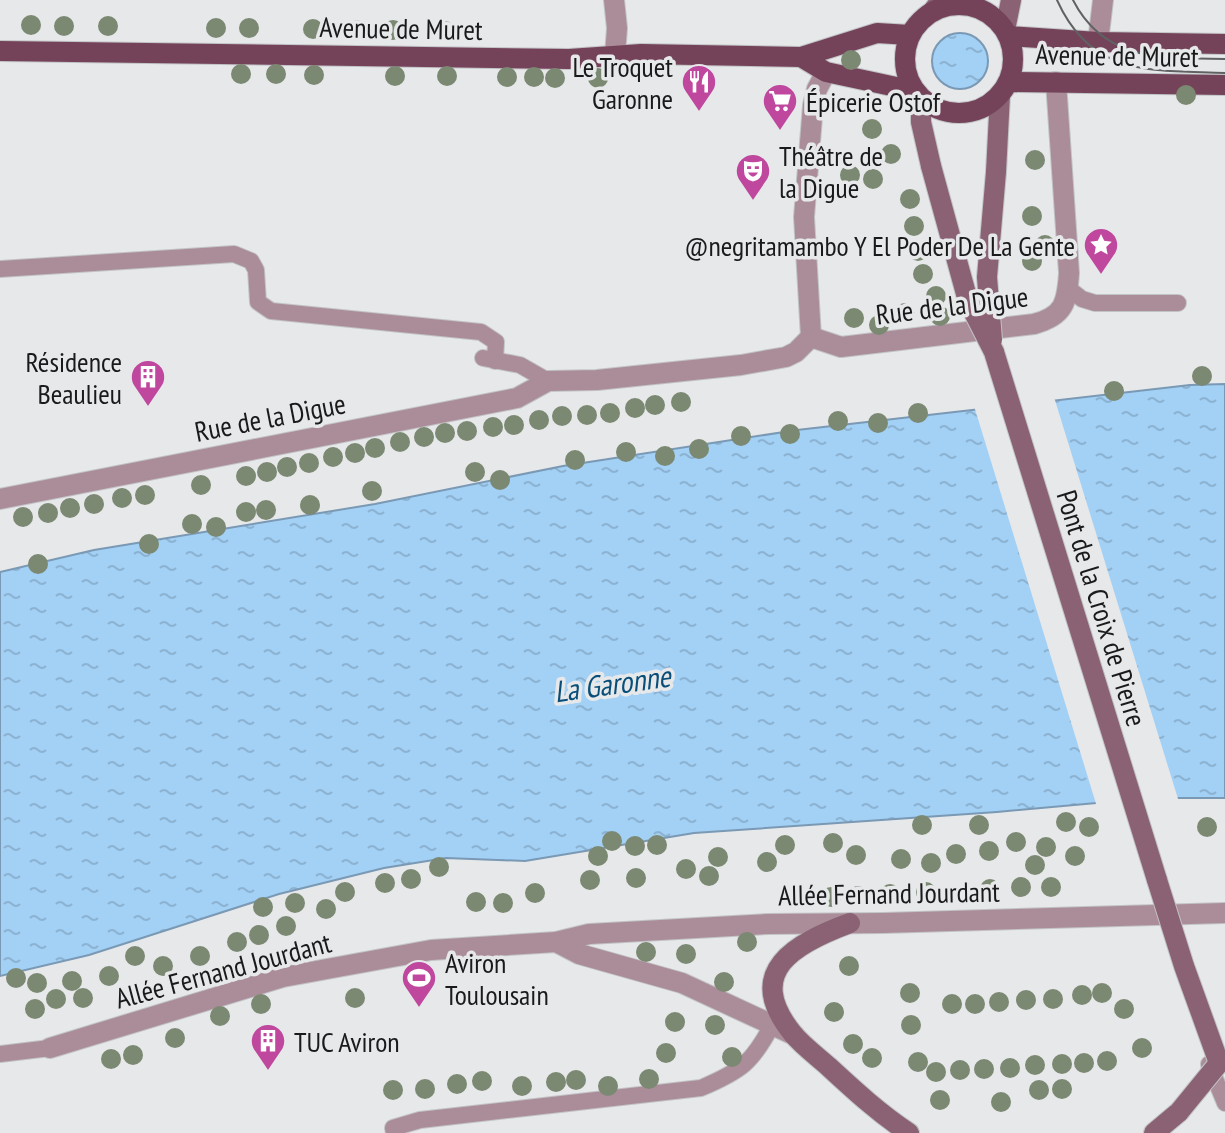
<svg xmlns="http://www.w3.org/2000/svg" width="1225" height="1133" font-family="'PT Sans Narrow',sans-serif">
<defs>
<pattern id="water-ripples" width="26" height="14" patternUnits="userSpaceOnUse" patternTransform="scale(2)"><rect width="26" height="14" fill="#a3d0f5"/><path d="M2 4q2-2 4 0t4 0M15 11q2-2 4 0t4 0" fill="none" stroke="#8cb2d1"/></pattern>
</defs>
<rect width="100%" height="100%" fill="#e7e8ea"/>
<g fill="url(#water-ripples)" stroke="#7a99b4" stroke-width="2">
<circle cx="960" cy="61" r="28"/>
<path d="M1225,384V798H1152L997,812L694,833L525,861L446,858L384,868L279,894L89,955L0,976V572L94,550L375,504L563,466L797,430L1190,385Z"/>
</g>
<path fill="#e7e8ea" d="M1054,397L1179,802L1097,807L974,406Z"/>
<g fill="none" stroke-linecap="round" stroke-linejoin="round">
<defs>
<g id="service">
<path d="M0,269L234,254L251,261L256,270L258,302L271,311L481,332L496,342L495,361"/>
<path d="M1068,288L1082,299L1095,303H1178"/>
<path d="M483,358L520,365L548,381"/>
<path d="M0,1054L50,1048"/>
<path d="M1209,1064L1225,1103"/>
<path d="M394,1133L393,1128L420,1120L701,1088C741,1071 752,1063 772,1025"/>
</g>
<g id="minor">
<path d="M614,0L617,28L615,55"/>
<path d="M1098,42L1103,0"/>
<path d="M811,337L841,347L1034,324C1064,316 1067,303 1069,273L1056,82"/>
<path d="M811,337L804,217L813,105L817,89L826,72"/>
<path d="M0,499L517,398L548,381L597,380L741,365L786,357L796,352L811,337"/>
<path d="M556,942L579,954L682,983L794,1035"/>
<path d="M50,1048L283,977L431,950L556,942L589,934L768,924L883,923L1225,913"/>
</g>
<g id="secondary">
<path d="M933,11L941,0"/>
<path d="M1005,30L1011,0"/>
<path d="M921,98V122L931,166"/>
<path d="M996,172L1000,95"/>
<path d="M994,352L1157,880"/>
<path d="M850,923C796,943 742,971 793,1034C803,1046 818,1057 829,1067C855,1091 880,1114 909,1133"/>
<path d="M1154,1133L1179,1112"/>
</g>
<g id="primary">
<circle cx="959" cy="59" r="54"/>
<path d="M1008,36L1098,42L1225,44"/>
<path d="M0,51L569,59L641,54L801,57L877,33L910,35"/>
<path d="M801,57L826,72L915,91"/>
<path d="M1008,82L1225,85"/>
</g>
</defs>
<use href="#service" stroke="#c2c3c5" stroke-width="18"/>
<use href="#minor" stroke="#c2c3c5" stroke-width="22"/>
<use href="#secondary" stroke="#c2c3c5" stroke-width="22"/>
<use href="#primary" stroke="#c2c3c5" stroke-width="22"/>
<use href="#service" stroke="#ab8d9a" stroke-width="16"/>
<use href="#minor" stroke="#ab8d9a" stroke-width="20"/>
<use href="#secondary" stroke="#8b6274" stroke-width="20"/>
<use href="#primary" stroke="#74435a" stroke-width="20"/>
<g stroke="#606162" stroke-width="2">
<path d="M1057,0C1092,78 1153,70 1225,73"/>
<path d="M1073,0C1105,63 1165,58 1225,59"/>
</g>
<defs>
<g id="secondary-bridge">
<path d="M931,166L968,301L994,352"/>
<path d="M992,340L987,277L996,172"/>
<path d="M1157,880L1184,966L1219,1063L1179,1112"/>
</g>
</defs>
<use href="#secondary-bridge" stroke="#c2c3c5" stroke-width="22" stroke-linecap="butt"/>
<use href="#secondary-bridge" stroke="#8b6274" stroke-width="20"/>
</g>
<g fill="#7b8872">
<circle cx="31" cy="25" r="10"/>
<circle cx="64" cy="26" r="10"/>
<circle cx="108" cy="26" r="10"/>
<circle cx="216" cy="28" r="10"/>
<circle cx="249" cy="28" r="10"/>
<circle cx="313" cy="29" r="10"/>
<circle cx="358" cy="30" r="10"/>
<circle cx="393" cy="30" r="10"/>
<circle cx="445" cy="31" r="10"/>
<circle cx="851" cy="60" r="10"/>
<circle cx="241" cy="74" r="10"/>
<circle cx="276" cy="74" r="10"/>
<circle cx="314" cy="75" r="10"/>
<circle cx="395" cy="76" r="10"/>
<circle cx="447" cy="76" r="10"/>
<circle cx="507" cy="77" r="10"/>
<circle cx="534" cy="77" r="10"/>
<circle cx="555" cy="78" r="10"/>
<circle cx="598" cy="78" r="10"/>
<circle cx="1186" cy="95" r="10"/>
<circle cx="872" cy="129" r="10"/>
<circle cx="891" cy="154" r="10"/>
<circle cx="1035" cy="160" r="10"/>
<circle cx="850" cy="175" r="10"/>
<circle cx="873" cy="179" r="10"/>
<circle cx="910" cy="199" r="10"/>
<circle cx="1032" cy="216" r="10"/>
<circle cx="914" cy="226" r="10"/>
<circle cx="1045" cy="245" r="10"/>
<circle cx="918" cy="251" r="10"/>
<circle cx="1032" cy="261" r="10"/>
<circle cx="923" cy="274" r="10"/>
<circle cx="936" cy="296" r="10"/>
<circle cx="905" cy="313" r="10"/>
<circle cx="940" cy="316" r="10"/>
<circle cx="854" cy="318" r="10"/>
<circle cx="879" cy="325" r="10"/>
<circle cx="1202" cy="376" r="10"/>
<circle cx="1114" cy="391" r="10"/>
<circle cx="681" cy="402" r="10"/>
<circle cx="655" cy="405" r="10"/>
<circle cx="635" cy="408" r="10"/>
<circle cx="610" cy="413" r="10"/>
<circle cx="918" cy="413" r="10"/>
<circle cx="587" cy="415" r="10"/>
<circle cx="562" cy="416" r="10"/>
<circle cx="539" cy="420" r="10"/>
<circle cx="838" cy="421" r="10"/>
<circle cx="878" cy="423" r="10"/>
<circle cx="514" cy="425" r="10"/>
<circle cx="493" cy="427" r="10"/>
<circle cx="467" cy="431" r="10"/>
<circle cx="445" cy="433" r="10"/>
<circle cx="790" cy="434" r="10"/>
<circle cx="741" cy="436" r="10"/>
<circle cx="424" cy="437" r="10"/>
<circle cx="400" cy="442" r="10"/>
<circle cx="375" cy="448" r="10"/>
<circle cx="699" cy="449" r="10"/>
<circle cx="626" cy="452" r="10"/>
<circle cx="355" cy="453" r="10"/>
<circle cx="665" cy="456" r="10"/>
<circle cx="333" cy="457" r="10"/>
<circle cx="575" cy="460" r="10"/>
<circle cx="309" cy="463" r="10"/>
<circle cx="287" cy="467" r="10"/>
<circle cx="267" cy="472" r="10"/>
<circle cx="475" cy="472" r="10"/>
<circle cx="246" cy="476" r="10"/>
<circle cx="500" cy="480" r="10"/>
<circle cx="201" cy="485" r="10"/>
<circle cx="372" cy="491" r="10"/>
<circle cx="145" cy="495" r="10"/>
<circle cx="122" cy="498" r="10"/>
<circle cx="94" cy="504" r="10"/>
<circle cx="310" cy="505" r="10"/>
<circle cx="70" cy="508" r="10"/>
<circle cx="266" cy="510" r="10"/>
<circle cx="246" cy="512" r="10"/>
<circle cx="48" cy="513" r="10"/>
<circle cx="23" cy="517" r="10"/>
<circle cx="192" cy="524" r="10"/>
<circle cx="216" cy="527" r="10"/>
<circle cx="149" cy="544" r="10"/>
<circle cx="38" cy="564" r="10"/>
<circle cx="1066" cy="822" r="10"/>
<circle cx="922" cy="825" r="10"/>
<circle cx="979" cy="825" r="10"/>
<circle cx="1089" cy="827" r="10"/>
<circle cx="1207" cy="827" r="10"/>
<circle cx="612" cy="841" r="10"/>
<circle cx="1016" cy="842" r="10"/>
<circle cx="833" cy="843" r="10"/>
<circle cx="657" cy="845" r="10"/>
<circle cx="785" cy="845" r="10"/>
<circle cx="635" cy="846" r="10"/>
<circle cx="1046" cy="847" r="10"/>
<circle cx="989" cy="851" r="10"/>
<circle cx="956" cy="854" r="10"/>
<circle cx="856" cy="855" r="10"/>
<circle cx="598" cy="856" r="10"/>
<circle cx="1075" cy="856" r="10"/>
<circle cx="718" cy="857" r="10"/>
<circle cx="901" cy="859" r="10"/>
<circle cx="767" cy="862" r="10"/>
<circle cx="931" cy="863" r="10"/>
<circle cx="1035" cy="865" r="10"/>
<circle cx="439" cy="867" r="10"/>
<circle cx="686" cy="869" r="10"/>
<circle cx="709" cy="876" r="10"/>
<circle cx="636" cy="878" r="10"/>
<circle cx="411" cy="879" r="10"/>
<circle cx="590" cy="880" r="10"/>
<circle cx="385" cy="883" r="10"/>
<circle cx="1021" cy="887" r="10"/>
<circle cx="1051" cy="887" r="10"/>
<circle cx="990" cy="889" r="10"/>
<circle cx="345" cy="892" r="10"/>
<circle cx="926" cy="892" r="10"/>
<circle cx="535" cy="893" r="10"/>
<circle cx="890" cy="894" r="10"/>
<circle cx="858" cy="896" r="10"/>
<circle cx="831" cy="897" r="10"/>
<circle cx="800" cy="898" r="10"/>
<circle cx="476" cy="902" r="10"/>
<circle cx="295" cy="903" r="10"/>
<circle cx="503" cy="903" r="10"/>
<circle cx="263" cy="907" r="10"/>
<circle cx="326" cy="909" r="10"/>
<circle cx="286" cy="926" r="10"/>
<circle cx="259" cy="935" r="10"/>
<circle cx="237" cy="942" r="10"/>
<circle cx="747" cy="942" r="10"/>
<circle cx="646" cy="952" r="10"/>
<circle cx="686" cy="954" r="10"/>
<circle cx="135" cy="956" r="10"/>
<circle cx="200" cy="956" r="10"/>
<circle cx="163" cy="966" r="10"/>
<circle cx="849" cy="966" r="10"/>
<circle cx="109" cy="976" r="10"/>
<circle cx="16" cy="978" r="10"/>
<circle cx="72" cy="981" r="10"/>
<circle cx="724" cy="982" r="10"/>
<circle cx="37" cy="983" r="10"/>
<circle cx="910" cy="993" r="10"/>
<circle cx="1102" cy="993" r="10"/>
<circle cx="1082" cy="995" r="10"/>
<circle cx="83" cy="998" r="10"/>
<circle cx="355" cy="998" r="10"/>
<circle cx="56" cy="999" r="10"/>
<circle cx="1053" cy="999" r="10"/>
<circle cx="1026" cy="1000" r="10"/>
<circle cx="999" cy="1002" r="10"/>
<circle cx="261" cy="1004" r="10"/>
<circle cx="952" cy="1004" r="10"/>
<circle cx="975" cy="1004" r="10"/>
<circle cx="35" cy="1009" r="10"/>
<circle cx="1124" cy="1009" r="10"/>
<circle cx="834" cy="1012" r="10"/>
<circle cx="220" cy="1016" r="10"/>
<circle cx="675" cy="1022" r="10"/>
<circle cx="715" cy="1025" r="10"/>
<circle cx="911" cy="1025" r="10"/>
<circle cx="175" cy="1038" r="10"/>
<circle cx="853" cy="1044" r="10"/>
<circle cx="1142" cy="1048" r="10"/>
<circle cx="666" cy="1053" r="10"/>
<circle cx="133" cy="1055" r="10"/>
<circle cx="732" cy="1057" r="10"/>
<circle cx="872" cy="1058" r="10"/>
<circle cx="111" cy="1059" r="10"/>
<circle cx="1107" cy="1061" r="10"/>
<circle cx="918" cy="1062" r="10"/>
<circle cx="1084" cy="1063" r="10"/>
<circle cx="1062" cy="1064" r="10"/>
<circle cx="1035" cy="1065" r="10"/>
<circle cx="1010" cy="1068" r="10"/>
<circle cx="984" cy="1069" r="10"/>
<circle cx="960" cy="1070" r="10"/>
<circle cx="936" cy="1072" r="10"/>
<circle cx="649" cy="1079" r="10"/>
<circle cx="576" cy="1080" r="10"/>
<circle cx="482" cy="1081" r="10"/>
<circle cx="556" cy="1082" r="10"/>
<circle cx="457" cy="1084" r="10"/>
<circle cx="522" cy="1086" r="10"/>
<circle cx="608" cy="1086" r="10"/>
<circle cx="425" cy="1089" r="10"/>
<circle cx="1062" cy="1089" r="10"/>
<circle cx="393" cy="1090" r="10"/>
<circle cx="1039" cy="1090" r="10"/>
<circle cx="940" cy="1100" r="10"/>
<circle cx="1001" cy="1102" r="10"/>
</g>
<defs>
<symbol id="restaurant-pin" viewBox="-11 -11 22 30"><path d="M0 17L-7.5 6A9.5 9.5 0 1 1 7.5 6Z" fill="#bf489e" stroke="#e7e8ea"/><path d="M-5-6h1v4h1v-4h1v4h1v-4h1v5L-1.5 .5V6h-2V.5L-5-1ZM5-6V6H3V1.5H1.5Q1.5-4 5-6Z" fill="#fff"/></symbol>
<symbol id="supermarket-pin" viewBox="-11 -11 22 30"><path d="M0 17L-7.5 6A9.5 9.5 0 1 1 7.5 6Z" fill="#bf489e" stroke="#e7e8ea"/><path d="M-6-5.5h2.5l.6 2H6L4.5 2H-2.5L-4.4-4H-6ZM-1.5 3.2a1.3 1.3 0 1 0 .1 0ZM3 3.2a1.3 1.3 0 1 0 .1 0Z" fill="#fff"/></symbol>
<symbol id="theatre-pin" viewBox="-11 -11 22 30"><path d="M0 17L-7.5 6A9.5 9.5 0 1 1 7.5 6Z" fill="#bf489e" stroke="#e7e8ea"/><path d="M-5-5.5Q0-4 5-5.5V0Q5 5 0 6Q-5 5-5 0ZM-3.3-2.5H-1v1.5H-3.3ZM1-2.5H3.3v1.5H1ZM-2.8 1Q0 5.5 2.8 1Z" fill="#fff"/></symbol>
<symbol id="sight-pin" viewBox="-11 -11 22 30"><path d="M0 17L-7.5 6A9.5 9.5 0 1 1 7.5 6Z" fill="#bf489e" stroke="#e7e8ea"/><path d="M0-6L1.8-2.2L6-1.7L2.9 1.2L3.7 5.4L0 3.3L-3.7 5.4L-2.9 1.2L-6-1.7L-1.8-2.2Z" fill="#fff"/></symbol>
<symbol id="building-pin" viewBox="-11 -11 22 30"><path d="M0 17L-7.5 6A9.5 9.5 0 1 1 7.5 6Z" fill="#bf489e" stroke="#e7e8ea"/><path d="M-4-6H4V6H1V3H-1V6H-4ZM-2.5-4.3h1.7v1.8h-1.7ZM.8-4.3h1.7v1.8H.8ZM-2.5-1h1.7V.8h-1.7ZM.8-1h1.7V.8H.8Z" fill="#fff"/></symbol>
<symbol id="stadium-pin" viewBox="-11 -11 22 30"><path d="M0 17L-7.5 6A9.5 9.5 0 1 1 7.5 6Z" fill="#bf489e" stroke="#e7e8ea"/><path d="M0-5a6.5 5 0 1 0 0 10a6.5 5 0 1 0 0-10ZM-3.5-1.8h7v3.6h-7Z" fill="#fff"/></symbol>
</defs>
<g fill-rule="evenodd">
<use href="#restaurant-pin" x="679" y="62" width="40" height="54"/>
<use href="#supermarket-pin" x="760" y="81" width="40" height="54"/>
<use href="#theatre-pin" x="733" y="151" width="40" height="54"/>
<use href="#sight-pin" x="1081" y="225" width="40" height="54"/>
<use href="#building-pin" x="128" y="357" width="40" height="54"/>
<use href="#stadium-pin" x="399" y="958" width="40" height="54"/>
<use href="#building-pin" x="248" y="1021" width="40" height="54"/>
</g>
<g text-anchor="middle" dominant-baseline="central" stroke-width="7" stroke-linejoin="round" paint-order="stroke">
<g font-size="28" fill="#1a1a1b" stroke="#e7e8ea">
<text transform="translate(401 28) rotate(1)">Avenue de Muret</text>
<text transform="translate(1117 55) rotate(1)">Avenue de Muret</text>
<text transform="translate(952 305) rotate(-7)">Rue de la Digue</text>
<text transform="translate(270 417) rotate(-11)">Rue de la Digue</text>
<text transform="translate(1102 608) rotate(73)">Pont de la Croix de Pierre</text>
<text transform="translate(889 893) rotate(-1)">Allée Fernand Jourdant</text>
<text transform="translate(223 970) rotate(-15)">Allée Fernand Jourdant</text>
</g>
<g font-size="28" fill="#1a1a1b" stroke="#e7e8ea" text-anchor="start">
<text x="673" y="66" text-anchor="end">Le Troquet<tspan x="673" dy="32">Garonne</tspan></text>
<text x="806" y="101">Épicerie Ostof</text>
<text x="779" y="155">Théâtre de<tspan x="779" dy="32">la Digue</tspan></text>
<text x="1075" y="245" text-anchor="end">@negritamambo Y El Poder De La Gente</text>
<text x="122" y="361" text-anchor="end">Résidence<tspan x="122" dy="32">Beaulieu</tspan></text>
<text x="445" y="962">Aviron<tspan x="445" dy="32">Toulousain</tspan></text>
<text x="294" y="1041">TUC Aviron</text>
</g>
<g font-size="30" font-style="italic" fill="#094e79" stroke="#e7e8ea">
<text transform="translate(612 683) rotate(-8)">La Garonne</text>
</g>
</g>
</svg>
